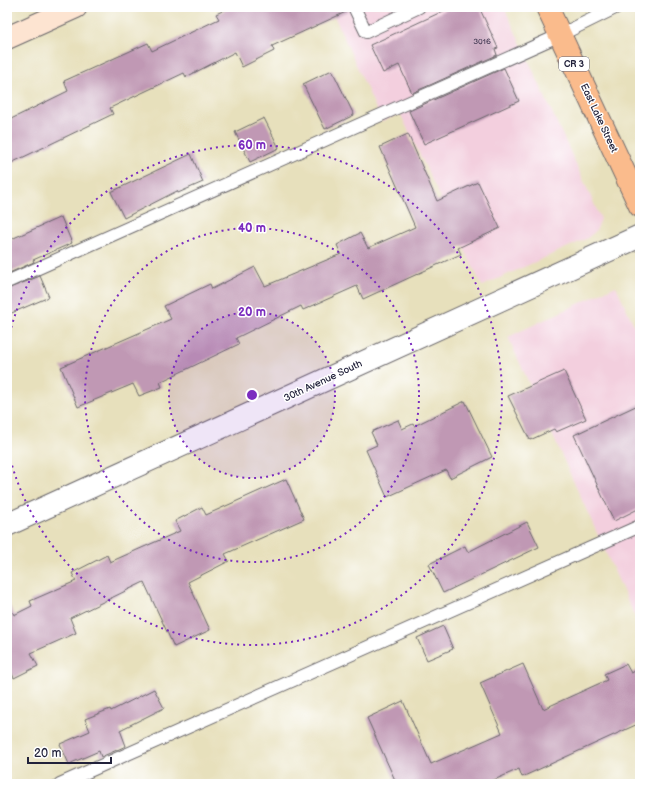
<svg xmlns="http://www.w3.org/2000/svg" width="647" height="791" font-family="'Balsamiq Sans',sans-serif">
<rect width="100%" height="100%" fill="#fff"/>
<filter id="ink" filterUnits="userSpaceOnUse"><feTurbulence type="fractalNoise" baseFrequency=".025" numOctaves="2"/><feDisplacementMap in="SourceGraphic" scale="8" xChannelSelector="R" yChannelSelector="G"/><feConvolveMatrix kernelMatrix="1 2 1 2 8 2 1 2 1" color-interpolation-filters="sRGB"/></filter>
<filter id="wash" filterUnits="userSpaceOnUse"><feTurbulence type="fractalNoise" baseFrequency=".012" numOctaves="4" result="noise"/><feDisplacementMap in="SourceGraphic" scale="16" xChannelSelector="R" yChannelSelector="G"/><feGaussianBlur stdDeviation="0.9" result="paint"/><feColorMatrix in="noise" values="0 0 0 0 0 0 0 0 0 0 0 0 0 0 0 0 0 1.4 0 .05"/><feComposite in="paint" operator="in"/></filter>
<g filter="url(#wash)">
<rect width="100%" height="100%" fill="#e7e0bc"/>
<g fill="#f3cfde">
<path d="M330,7H504L601,219L596,231L586,239L482,286L400,113L382,122Z"/>
<path d="M616,286L640,338V628L508,337Z"/>
</g>
<g id="blocks">
<g fill="#c098b4">
<path d="M231,7H347L348,11L272,46L274,51L242,67L235,52L186,77L184,73L110,108L113,114L7,165V121L68,91L64,81L148,43L152,51L219,19L216,14Z"/>
<path d="M452,7H479L498,48L495,49L497,55L412,93L399,65L383,73L370,45Z"/>
<path d="M504,68L519,101L424,144L409,111Z"/>
<path d="M332,70L354,115L325,129L303,84Z"/>
<path d="M264,118L279,148L250,162L235,132Z"/>
<path d="M408,134L437,201L478,182L500,228L458,248L461,254L363,299L357,286L303,310L301,306L236,338L239,344L160,382L162,387L139,396L133,384L78,407L61,367L171,319L164,306L210,284L212,289L255,267L265,286L341,254L337,245L360,233L368,248L415,227L380,147Z"/>
<path d="M191,154L203,182L178,193L177,191L124,218L111,192Z"/>
<path d="M61,217L72,243L33,260L34,262L7,274V241Z"/>
<path d="M40,276L49,297L7,315V289Z"/>
<path d="M564,371L586,419L556,432L554,429L530,440L508,396Z"/>
<path d="M465,401L492,457L450,478L446,470L387,497L366,450L377,445L371,432L398,420L402,429L413,424L414,426Z"/>
<path d="M640,404V508L614,521L574,435Z"/>
<path d="M286,479L304,519L225,554L229,561L188,582L210,630L174,647L144,582L70,618L76,633L31,653L38,666L14,678L7,663V600L14,615L32,606L30,601L76,581L72,573L107,555L110,562L180,531L175,521L202,507L206,515Z"/>
<path d="M527,522L539,547L443,593L429,564L465,546L468,552Z"/>
<path d="M443,626L453,649L427,660L417,638Z"/>
<path d="M523,664L543,709L607,680L604,674L626,664L631,673L640,669V723L522,777L519,769L485,784H385L395,780L367,718L403,701L431,764L502,733L480,683Z"/>
<path d="M154,689L164,708L120,730L126,746L101,757L99,751L69,764L60,744L90,731L85,719L110,709L111,711Z"/>
</g>
</g>
</g>
<g filter="url(#ink)">
<use href="#blocks" fill-opacity="0" stroke="#676468" stroke-width="1"/>
<g fill="none" stroke-linecap="round" stroke-linejoin="round">
<defs>
<g id="lane">
<path d="M354,7L366,32L419,7"/>
<path d="M7,282L560,35L617,7"/>
<path d="M60,784L640,526"/>
</g>
<path id="street" d="M7,525L640,236"/>
<path id="secondary" d="M7,38L76,7"/>
<path id="primary" d="M547,7L640,206"/>
</defs>
<use href="#lane" stroke="#676468" stroke-width="14"/>
<use href="#street" stroke="#676468" stroke-width="24"/>
<use href="#secondary" stroke="#676468" stroke-width="24"/>
<use href="#primary" stroke="#676468" stroke-width="24"/>
<use href="#lane" stroke="#fff" stroke-width="12"/>
<use href="#street" stroke="#fff" stroke-width="22"/>
<use href="#secondary" stroke="#fde4d1" stroke-width="22"/>
<use href="#primary" stroke="#fabb8c" stroke-width="22"/>
</g>
</g>
<circle cx="252" cy="395" r="83" fill="#7b2cbf" fill-opacity=".12"/>
<g fill="none" stroke="#7b2cbf" stroke-width="2" stroke-dasharray="2 4">
<circle cx="252" cy="395" r="83"/>
<circle cx="252" cy="395" r="167"/>
<path d="M7 345A250 250 0 1 1 7 445"/>
</g>
<g text-anchor="middle" dominant-baseline="central" stroke-width="3" stroke-linejoin="round" paint-order="stroke">
<g font-size="8" fill="#4a4059">
<text x="482" y="41">3016</text>
</g>
<rect fill="#fff" stroke="#646476" stroke-width="1" x="559" y="57" width="30" height="14" rx="3"/>
<g font-size="9" font-weight="bold" fill="#22223b">
<text x="574" y="64">CR 3</text>
</g>
<g font-size="10" fill="#22223b" stroke="#fff">
<text transform="translate(599 118) rotate(65)">East Lake Street</text>
<text transform="translate(323 381) rotate(-25)">30th Avenue South</text>
</g>
</g>
<circle cx="252" cy="395" r="6" fill="#7b2cbf" stroke="#fff" stroke-width="2"/>
<g font-size="12" text-anchor="middle" font-weight="bold" fill="#7b2cbf" stroke="#fff" stroke-width="3" stroke-linejoin="round" paint-order="stroke">
<text x="252" y="149">60 m</text>
<text x="252" y="232">40 m</text>
<text x="252" y="316">20 m</text>
</g>
<rect width="647" height="791" fill="none" stroke="#fff" stroke-width="24"/>
<path d="M28 757v6h83v-6" fill="none" stroke="#22223b" stroke-width="2"/>
<text x="34" y="757" font-size="12" fill="#22223b" stroke="#ffffff" stroke-width="3" paint-order="stroke">20 m</text>
</svg>
